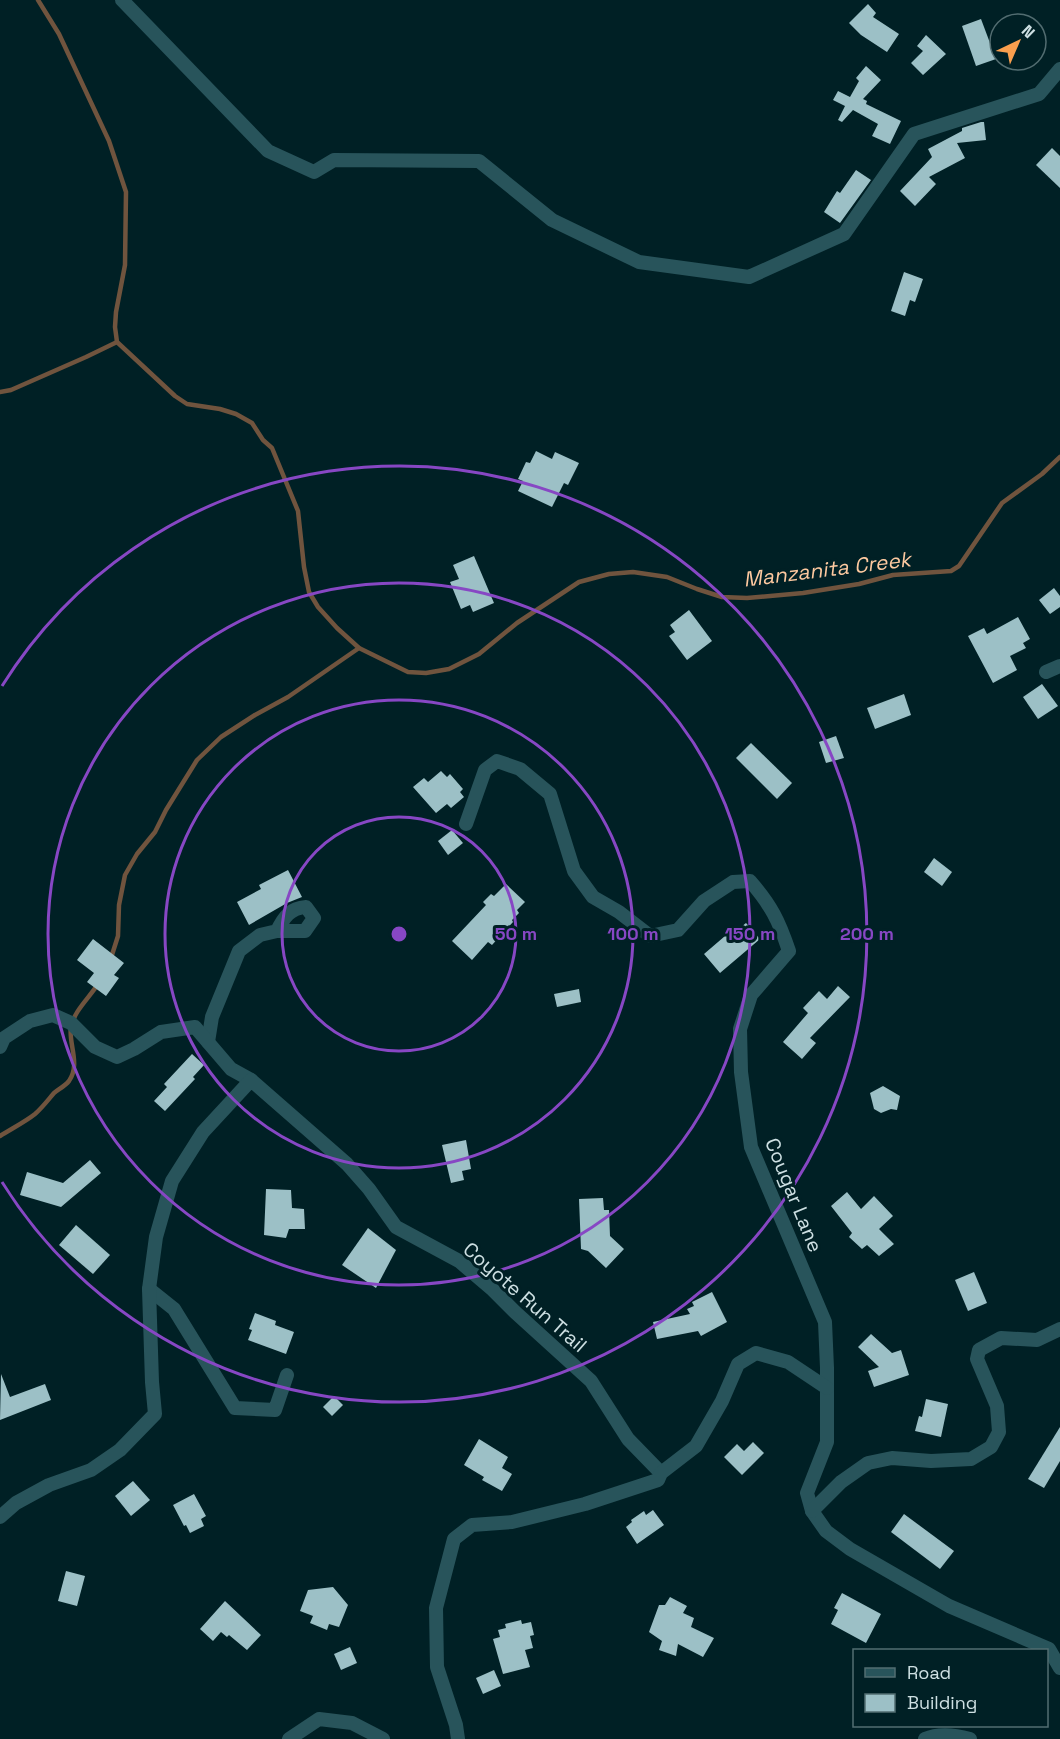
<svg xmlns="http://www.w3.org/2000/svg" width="1060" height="1739" font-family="'Space Grotesk',sans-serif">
<rect width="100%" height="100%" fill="#002025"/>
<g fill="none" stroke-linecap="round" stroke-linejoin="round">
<g stroke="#70543e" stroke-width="4.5">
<path d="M38,0L59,34L109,141L126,192L125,265L116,312L115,327L117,342L175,396L187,404L220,409L236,414L252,423L263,440L272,448L298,511L304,567L309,592L318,607L337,628L359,648L408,672L426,673L449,669L479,654L517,623L579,582L609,574L633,572L667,577L697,589L722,597L747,598L803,593L859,584L893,575L951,571L959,566L1002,503L1042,474L1060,457"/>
<path d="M0,392L11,390L86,357L117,342"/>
<path d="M111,958L118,936L119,905L125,875L137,854L155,832L166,810L197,760L221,737L255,715L288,697L359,648"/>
<path d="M0,1136C11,1129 25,1122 35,1114C42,1108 48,1100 54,1093C59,1089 65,1086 69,1081C81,1064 68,1043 71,1027C74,1011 89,998 98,984"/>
</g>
</g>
<g fill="#9cc0c6">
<path d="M868,4L876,13L873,17L899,34L887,52L861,35L849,23Z"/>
<path d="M981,19L996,59L976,66L962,26Z"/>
<path d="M926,35L946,54L923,75L911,63L923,51L917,46Z"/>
<path d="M866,66L881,80L863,99L867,101L866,104L901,121L890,144L872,136L878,124L853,110L842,122L838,120L845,106L833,100L838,91L850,97L859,81L856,78Z"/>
<path d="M981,122H984L986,140L957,143L965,158L929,177L936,184L915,206L900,191L932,157L928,149L962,131V128Z"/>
<path d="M1052,148L1060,156V188L1036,165Z"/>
<path d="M856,170L871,180L840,223L824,212L837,191L840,193Z"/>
<path d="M904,272L923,279L915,302L910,300L905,316L891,311Z"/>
<path d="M536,451L552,459L555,452L579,463L568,485L564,483L552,507L518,491L523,481L518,479L526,462L530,463Z"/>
<path d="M474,556L494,603L473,612L470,605L461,609L450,582L459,579L453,565Z"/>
<path d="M1054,588L1060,596V607L1050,614L1039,600Z"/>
<path d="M689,610L712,641L687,660L669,636L675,632L670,625Z"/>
<path d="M1018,617L1030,639L1023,643L1026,648L1010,656L1017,670L993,683L968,636L984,628L987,634Z"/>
<path d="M1042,684L1058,706L1038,719L1023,697Z"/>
<path d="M904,694L911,715L875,729L867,708Z"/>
<path d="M836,736L844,758L826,763L819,742Z"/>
<path d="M751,743L792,783L777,799L736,758Z"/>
<path d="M441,771L447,777L450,774L463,789L460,792L464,797L451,808L447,804L436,813L413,787L424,778L428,782Z"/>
<path d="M452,830L463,843L448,855L438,841Z"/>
<path d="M934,858L952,872L942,886L924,872Z"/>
<path d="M288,870L302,897L287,903L249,925L237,902L261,889L259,885Z"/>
<path d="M506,884L525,902L517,910L519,913L512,920L513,922L492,945L488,942L472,960L452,941L486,905L483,902L491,894L494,896Z"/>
<path d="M746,923L760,939L720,973L704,954L732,930L735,932Z"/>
<path d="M93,939L124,963L114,975L119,978L106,996L87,982L94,973L77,960Z"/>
<path d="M838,986L850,997L810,1038L816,1043L802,1059L783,1042L808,1013L803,1008L819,991L827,999Z"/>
<path d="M579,989L581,1002L557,1007L554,994Z"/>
<path d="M192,1054L204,1065L193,1077L195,1079L165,1111L154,1101L167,1087L164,1084Z"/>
<path d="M883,1086L900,1096L897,1110L891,1109L881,1113L874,1109L870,1093Z"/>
<path d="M466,1140L471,1169L462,1171L464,1180L451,1183L442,1145Z"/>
<path d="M90,1160L101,1173L61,1207L20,1195L27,1172L63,1183Z"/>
<path d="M266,1189L291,1190L292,1208L304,1209L305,1229H289L286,1238L264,1235Z"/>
<path d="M847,1192L861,1209L874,1196L893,1216L879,1229L894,1244L879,1256L867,1245L862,1249L849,1237L852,1233L831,1206Z"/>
<path d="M603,1198L604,1210H609L610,1236L624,1249L606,1268L588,1251L581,1249L579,1199Z"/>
<path d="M76,1225L110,1255L93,1274L59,1245Z"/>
<path d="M368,1228L396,1250L376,1288L342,1265Z"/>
<path d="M974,1272L987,1303L968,1311L955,1280Z"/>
<path d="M712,1292L727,1322L701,1336L698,1331L657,1339L653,1322L690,1314L687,1309L694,1306L692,1302Z"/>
<path d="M255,1313L276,1321L275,1325L294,1332L286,1354L248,1340L252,1330L249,1329Z"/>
<path d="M871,1334L892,1353L901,1350L909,1375L874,1387L868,1371L879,1367L858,1347Z"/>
<path d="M1,1374L10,1397L45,1384L51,1400L0,1420Z"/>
<path d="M334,1396L343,1405L332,1416L323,1407Z"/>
<path d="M926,1399L948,1404L941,1437L915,1431L919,1416L922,1417Z"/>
<path d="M1060,1427V1461L1044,1488L1028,1479Z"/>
<path d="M479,1439L508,1457L502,1468L512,1474L502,1491L482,1480L484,1477L464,1465Z"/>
<path d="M753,1442L764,1453L742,1475L724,1457L737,1444L744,1451Z"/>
<path d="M133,1481L150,1500L131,1516L115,1496Z"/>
<path d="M194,1494L206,1516L201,1519L204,1526L190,1533L186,1525L184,1526L173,1505Z"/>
<path d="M653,1510L664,1525L637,1544L626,1527L632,1522L631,1520L644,1511L646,1515Z"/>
<path d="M904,1514L954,1551L940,1569L891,1532Z"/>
<path d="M66,1571L85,1576L77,1606L58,1601Z"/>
<path d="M333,1587L348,1605L339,1627L329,1624L327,1630L310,1623L313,1616L300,1611L308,1590Z"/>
<path d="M842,1593L881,1614L866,1643L831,1624L838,1610L834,1608Z"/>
<path d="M670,1597L687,1606L683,1613L694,1618L691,1627L714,1638L703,1657L678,1644L676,1656L659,1650L662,1641L649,1632L659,1605H665Z"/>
<path d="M225,1601L261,1635L247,1650L229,1635L227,1637L221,1632L213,1641L200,1629Z"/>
<path d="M521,1620L522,1624L531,1622L534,1635L530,1636L533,1648L525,1650L530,1667L503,1674L493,1639L500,1637L498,1630L506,1628L505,1624Z"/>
<path d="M350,1647L357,1663L341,1670L334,1654Z"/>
<path d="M494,1670L501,1686L483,1694L476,1678Z"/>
</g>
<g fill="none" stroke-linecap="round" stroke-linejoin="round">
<g stroke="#28545b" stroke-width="14">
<path d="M122,0L268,151L314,172L334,160L479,161L552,220L639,262L749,277L844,234L914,134L1039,94L1060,69"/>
<path d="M1046,672L1060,666"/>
<path d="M466,824L485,770L497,761L520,769L550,794L574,871L593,897L619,912L650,936L678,930L704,901L733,882L750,881C771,905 779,921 789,951L751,995L740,1029L741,1072L751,1147L825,1322L827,1368V1442L807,1493L812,1511L826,1531L850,1549L949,1606L1049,1649L1060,1668"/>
<path d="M208,1042L212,1017L239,951L260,935L277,931H305L314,918L306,907C290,908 284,917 277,931"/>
<path d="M0,1047L4,1038L30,1021L53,1015L71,1023L95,1047L117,1057L134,1049L161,1032L195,1027L231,1069L251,1080"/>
<path d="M149,1289L174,1309L235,1408L275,1410L287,1375"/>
<path d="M812,1511L841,1482L868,1463L892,1458L931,1461L971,1459L991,1447L999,1432L997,1406L977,1359L979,1350L1001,1338L1037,1340L1060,1329"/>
<path d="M0,1517L16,1503L49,1485L91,1470L120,1450L155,1414L152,1382L149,1289L156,1237L172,1181L203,1132L251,1080L347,1164L369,1189L396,1227L459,1261L493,1290L515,1312L591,1381L628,1439L661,1473"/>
<path d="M289,1739L319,1719L352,1723L383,1739"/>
<path d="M458,1739L456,1725L437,1667L436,1608L454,1539L472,1525L512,1522L585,1504L658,1480L661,1473L696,1446L722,1401L738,1364L756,1353L788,1362L827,1388"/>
<path d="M925,1739C939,1733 955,1735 970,1739"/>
</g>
</g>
<g fill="none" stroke="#8747c4" stroke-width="3">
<circle cx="399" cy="934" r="117"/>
<circle cx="399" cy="934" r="234"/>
<circle cx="399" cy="934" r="351"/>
<path d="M2 686A468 468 0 1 1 2 1182"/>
</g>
<g text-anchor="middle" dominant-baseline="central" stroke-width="6" stroke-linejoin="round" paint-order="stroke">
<g font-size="20" fill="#cee0e3" stroke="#002025">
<text transform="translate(794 1195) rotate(68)">Cougar Lane</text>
<text transform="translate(525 1297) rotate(41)">Coyote Run Trail</text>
</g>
<g font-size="21" font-style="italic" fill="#fdc9a0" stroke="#002025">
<text transform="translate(827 569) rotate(-7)">Manzanita Creek</text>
</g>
</g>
<circle cx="399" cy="934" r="9" fill="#8747c4" stroke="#002025" stroke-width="3"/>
<g font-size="18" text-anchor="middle" font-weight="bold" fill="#8747c4" stroke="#002025" stroke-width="6" stroke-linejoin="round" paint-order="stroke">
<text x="516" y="940">50 m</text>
<text x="633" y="940">100 m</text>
<text x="750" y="940">150 m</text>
<text x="867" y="940">200 m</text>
</g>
<rect x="853" y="1649" width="195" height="78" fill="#002025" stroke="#526d71" stroke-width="1.5"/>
<rect x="865" y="1668" width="30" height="9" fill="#28545b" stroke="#526d71" stroke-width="1.5"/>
<text x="907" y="1679" font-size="18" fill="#cee0e3">Road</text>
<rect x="865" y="1694" width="30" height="18" fill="#9cc0c6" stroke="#526d71" stroke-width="1.5"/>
<text x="907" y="1709" font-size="18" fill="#cee0e3">Building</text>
<g transform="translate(1018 42) rotate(44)"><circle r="28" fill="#002025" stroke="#526d71" stroke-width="1.5"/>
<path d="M0-4.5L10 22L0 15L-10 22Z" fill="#fa9f4e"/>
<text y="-9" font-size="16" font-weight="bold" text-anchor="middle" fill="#cee0e3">N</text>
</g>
</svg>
